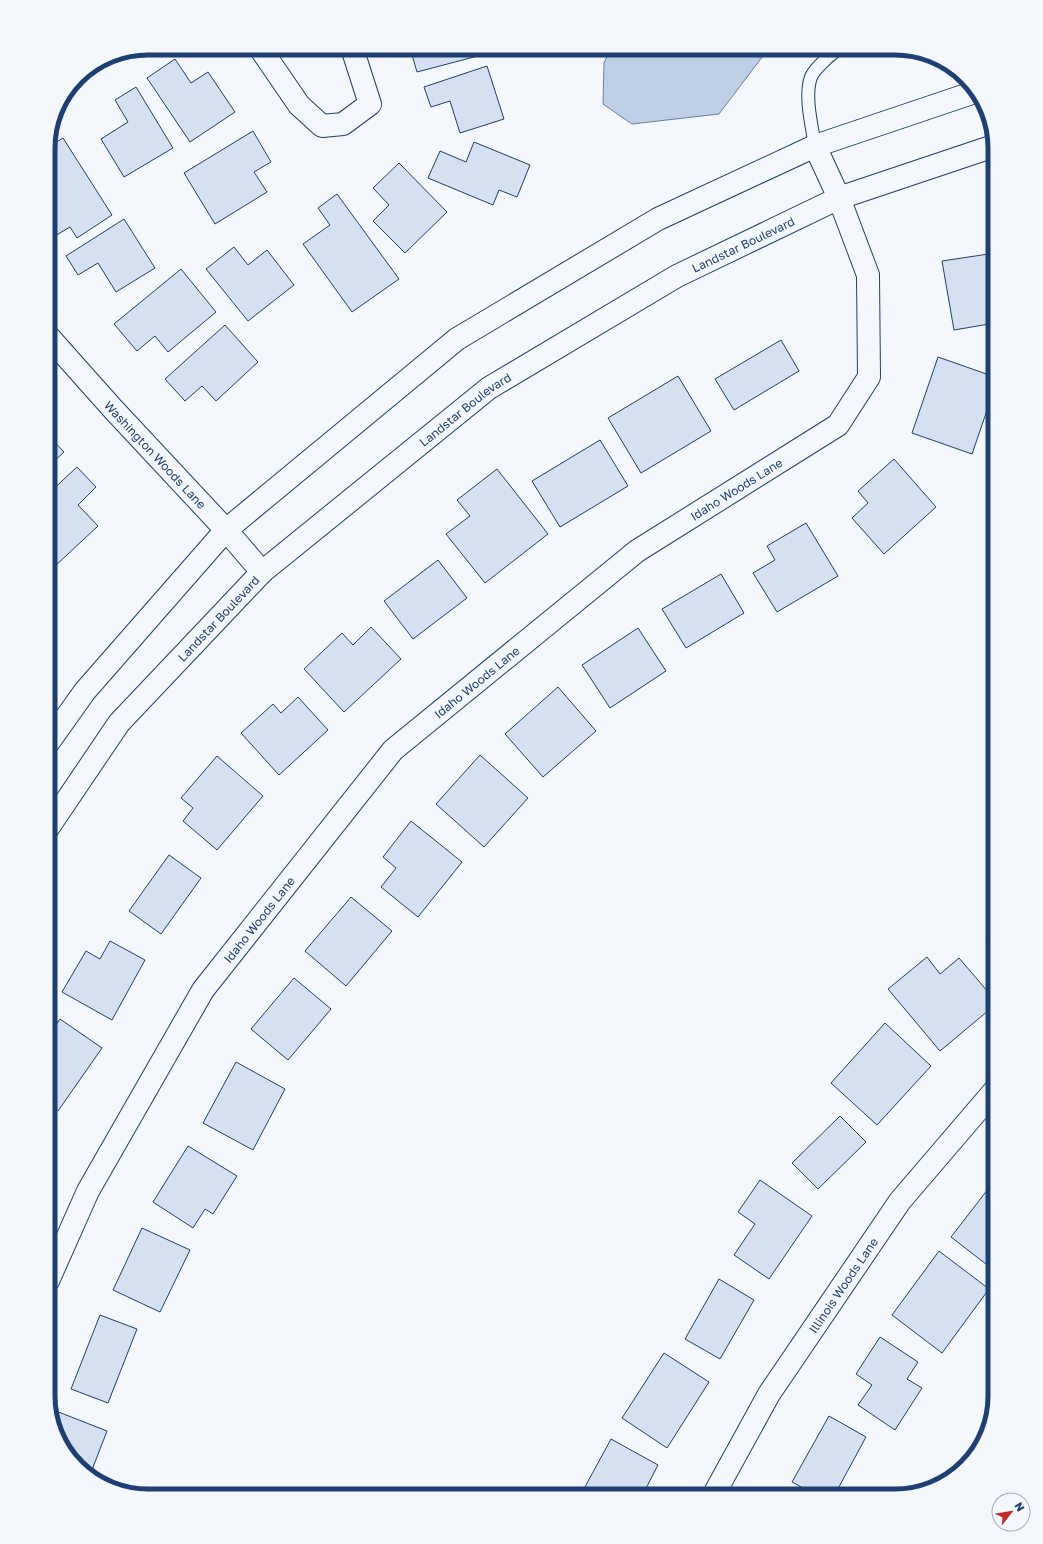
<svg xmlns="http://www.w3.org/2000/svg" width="1043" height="1544" font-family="'Golos Text',sans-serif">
<rect width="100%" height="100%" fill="#f4f7fb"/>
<path fill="#bed0e5" stroke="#687fa3" d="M611,48H769L719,114L632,124L603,104L604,63Z"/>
<g fill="#d5e0f0" stroke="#1d3f73">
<path d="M410,48H492L493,52L417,72Z"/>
<path d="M175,59L191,83L208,72L235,112L190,142L147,78Z"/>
<path d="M487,66L504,119L460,133L450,101L431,107L424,87Z"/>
<path d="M136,87L173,148L124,177L101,139L128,122L115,100Z"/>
<path d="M253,131L271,162L254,172L267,192L215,224L184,173Z"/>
<path d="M63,138L112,215L77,238L70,227L55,236L48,226V147Z"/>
<path d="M474,142L530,165L517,197L499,190L493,205L428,178L440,151L466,162Z"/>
<path d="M399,163L447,212L405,253L373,221L389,205L373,188Z"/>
<path d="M337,194L399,279L352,312L303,244L330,225L318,208Z"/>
<path d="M124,219L155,268L116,292L98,263L78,275L66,256Z"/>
<path d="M234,247L248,265L267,250L294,285L248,321L206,269Z"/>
<path d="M995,253V323L954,330L942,261Z"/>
<path d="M181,269L216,312L168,352L155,336L137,351L114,324Z"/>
<path d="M225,325L258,362L216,401L202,386L185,401L165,379Z"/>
<path d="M781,340L799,371L734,410L715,379Z"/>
<path d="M938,357L995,377V387L972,454L912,433Z"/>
<path d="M678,376L711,431L641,473L608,418Z"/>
<path d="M48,435L64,452L48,467Z"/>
<path d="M600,440L628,486L560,527L532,481Z"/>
<path d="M894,459L936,507L884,554L852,518L868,503L858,491Z"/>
<path d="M77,467L96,487L78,505L98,526L54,567L48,560V494Z"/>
<path d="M497,469L548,534L485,583L446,534L470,516L457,500Z"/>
<path d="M806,523L838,576L777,612L753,573L775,560L767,546Z"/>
<path d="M438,560L467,598L413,639L384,601Z"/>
<path d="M721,574L744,613L686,648L662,609Z"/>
<path d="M371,627L401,659L344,712L304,669L342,633L353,645Z"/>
<path d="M638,628L666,671L610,708L582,665Z"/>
<path d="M558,687L596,731L543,777L505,734Z"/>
<path d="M298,697L328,730L279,775L241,733L273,704L281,713Z"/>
<path d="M480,755L528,798L484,847L436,804Z"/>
<path d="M217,756L263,796L217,850L183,821L193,808L181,798Z"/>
<path d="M411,821L462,862L418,917L381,887L396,868L383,857Z"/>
<path d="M169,855L201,878L161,934L129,911Z"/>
<path d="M351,897L392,931L346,986L305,951Z"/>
<path d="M995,934V955L986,939Z"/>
<path d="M110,941L145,960L112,1020L62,992L86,951L100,959Z"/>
<path d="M927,957L940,974L959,958L995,1000V1005L940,1051L888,989Z"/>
<path d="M294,978L331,1009L288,1060L251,1029Z"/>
<path d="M60,1019L102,1048L58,1111L48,1104V1036Z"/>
<path d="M885,1023L931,1066L877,1125L831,1083Z"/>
<path d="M236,1062L285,1089L253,1150L203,1123Z"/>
<path d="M840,1116L866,1142L818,1189L792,1163Z"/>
<path d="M188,1146L237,1176L213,1214L205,1209L193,1228L153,1202Z"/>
<path d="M760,1180L812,1216L769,1279L734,1255L755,1224L738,1212Z"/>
<path d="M995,1180V1271L951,1237Z"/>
<path d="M142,1228L190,1250L160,1312L113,1290Z"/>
<path d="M939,1251L989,1289L942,1353L892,1315Z"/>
<path d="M719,1279L754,1300L720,1359L685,1339Z"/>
<path d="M100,1315L137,1329L108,1403L71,1389Z"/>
<path d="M880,1337L918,1362L907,1379L922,1388L895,1430L858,1405L872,1385L856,1374Z"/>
<path d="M664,1353L709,1382L667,1448L622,1418Z"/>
<path d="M56,1411L107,1431L90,1475L61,1446L54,1418Z"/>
<path d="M829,1416L866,1437L834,1496H818L792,1482Z"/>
<path d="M611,1439L658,1465L642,1496H580Z"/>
</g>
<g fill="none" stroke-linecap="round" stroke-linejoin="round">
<defs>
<path id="service" d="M815,146C812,126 804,96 811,77C814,69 832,53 840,48"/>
<g id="minor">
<path d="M260,48L299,105L322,126L343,124L370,104L352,48"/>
<path id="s1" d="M48,336L113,409L226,530L262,572"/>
<path id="s2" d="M48,1281L88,1191L203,990L393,750L637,551L838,425L869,377L868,275L839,198L815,146"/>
<path id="s3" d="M713,1496L769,1394L900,1201L995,1090"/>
</g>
<g id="tertiary">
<path d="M48,743L85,691L226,530L457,339L658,219L815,146L975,92"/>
<path id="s4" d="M48,828L119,723L262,572L489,388L677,276L839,198L994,146"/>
</g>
</defs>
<use href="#service" stroke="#1d3f73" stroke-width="14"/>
<use href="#minor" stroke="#1d3f73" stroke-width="24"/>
<use href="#tertiary" stroke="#1d3f73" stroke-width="24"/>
<use href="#service" stroke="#f4f7fb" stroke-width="12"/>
<use href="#minor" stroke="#f4f7fb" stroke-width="22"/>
<use href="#tertiary" stroke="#f4f7fb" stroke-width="22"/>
</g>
<g text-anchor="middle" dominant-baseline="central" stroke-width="3" stroke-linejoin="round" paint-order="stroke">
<g font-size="12" fill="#1d3f73" stroke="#f4f7fb">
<text stroke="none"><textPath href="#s4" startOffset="919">Landstar Boulevard</textPath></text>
<text stroke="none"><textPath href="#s4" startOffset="595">Landstar Boulevard</textPath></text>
<text stroke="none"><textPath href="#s1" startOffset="160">Washington Woods Lane</textPath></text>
<text stroke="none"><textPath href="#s2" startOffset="1068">Idaho Woods Lane</textPath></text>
<text stroke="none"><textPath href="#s4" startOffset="271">Landstar Boulevard</textPath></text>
<text stroke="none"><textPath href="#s2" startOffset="744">Idaho Woods Lane</textPath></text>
<text stroke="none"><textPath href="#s2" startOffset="420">Idaho Woods Lane</textPath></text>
<text stroke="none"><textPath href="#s3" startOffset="248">Illinois Woods Lane</textPath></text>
</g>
</g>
<path d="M0 0H1043V1544H0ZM148 55H895A93 93 0 0 1 988 148V1396A93 93 0 0 1 895 1489H148A93 93 0 0 1 55 1396V148A93 93 0 0 1 148 55Z" fill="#f4f7fb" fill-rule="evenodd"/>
<path fill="none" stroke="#1d3f73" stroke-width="5" d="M148 55H895A93 93 0 0 1 988 148V1396A93 93 0 0 1 895 1489H148A93 93 0 0 1 55 1396V148A93 93 0 0 1 148 55Z"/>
<g transform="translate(1011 1512) rotate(59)"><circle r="19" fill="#f4f7fb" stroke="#9eadc5"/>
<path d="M0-3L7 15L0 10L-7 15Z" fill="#c62828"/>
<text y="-6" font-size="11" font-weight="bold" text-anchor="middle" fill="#1d3f73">N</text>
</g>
</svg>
